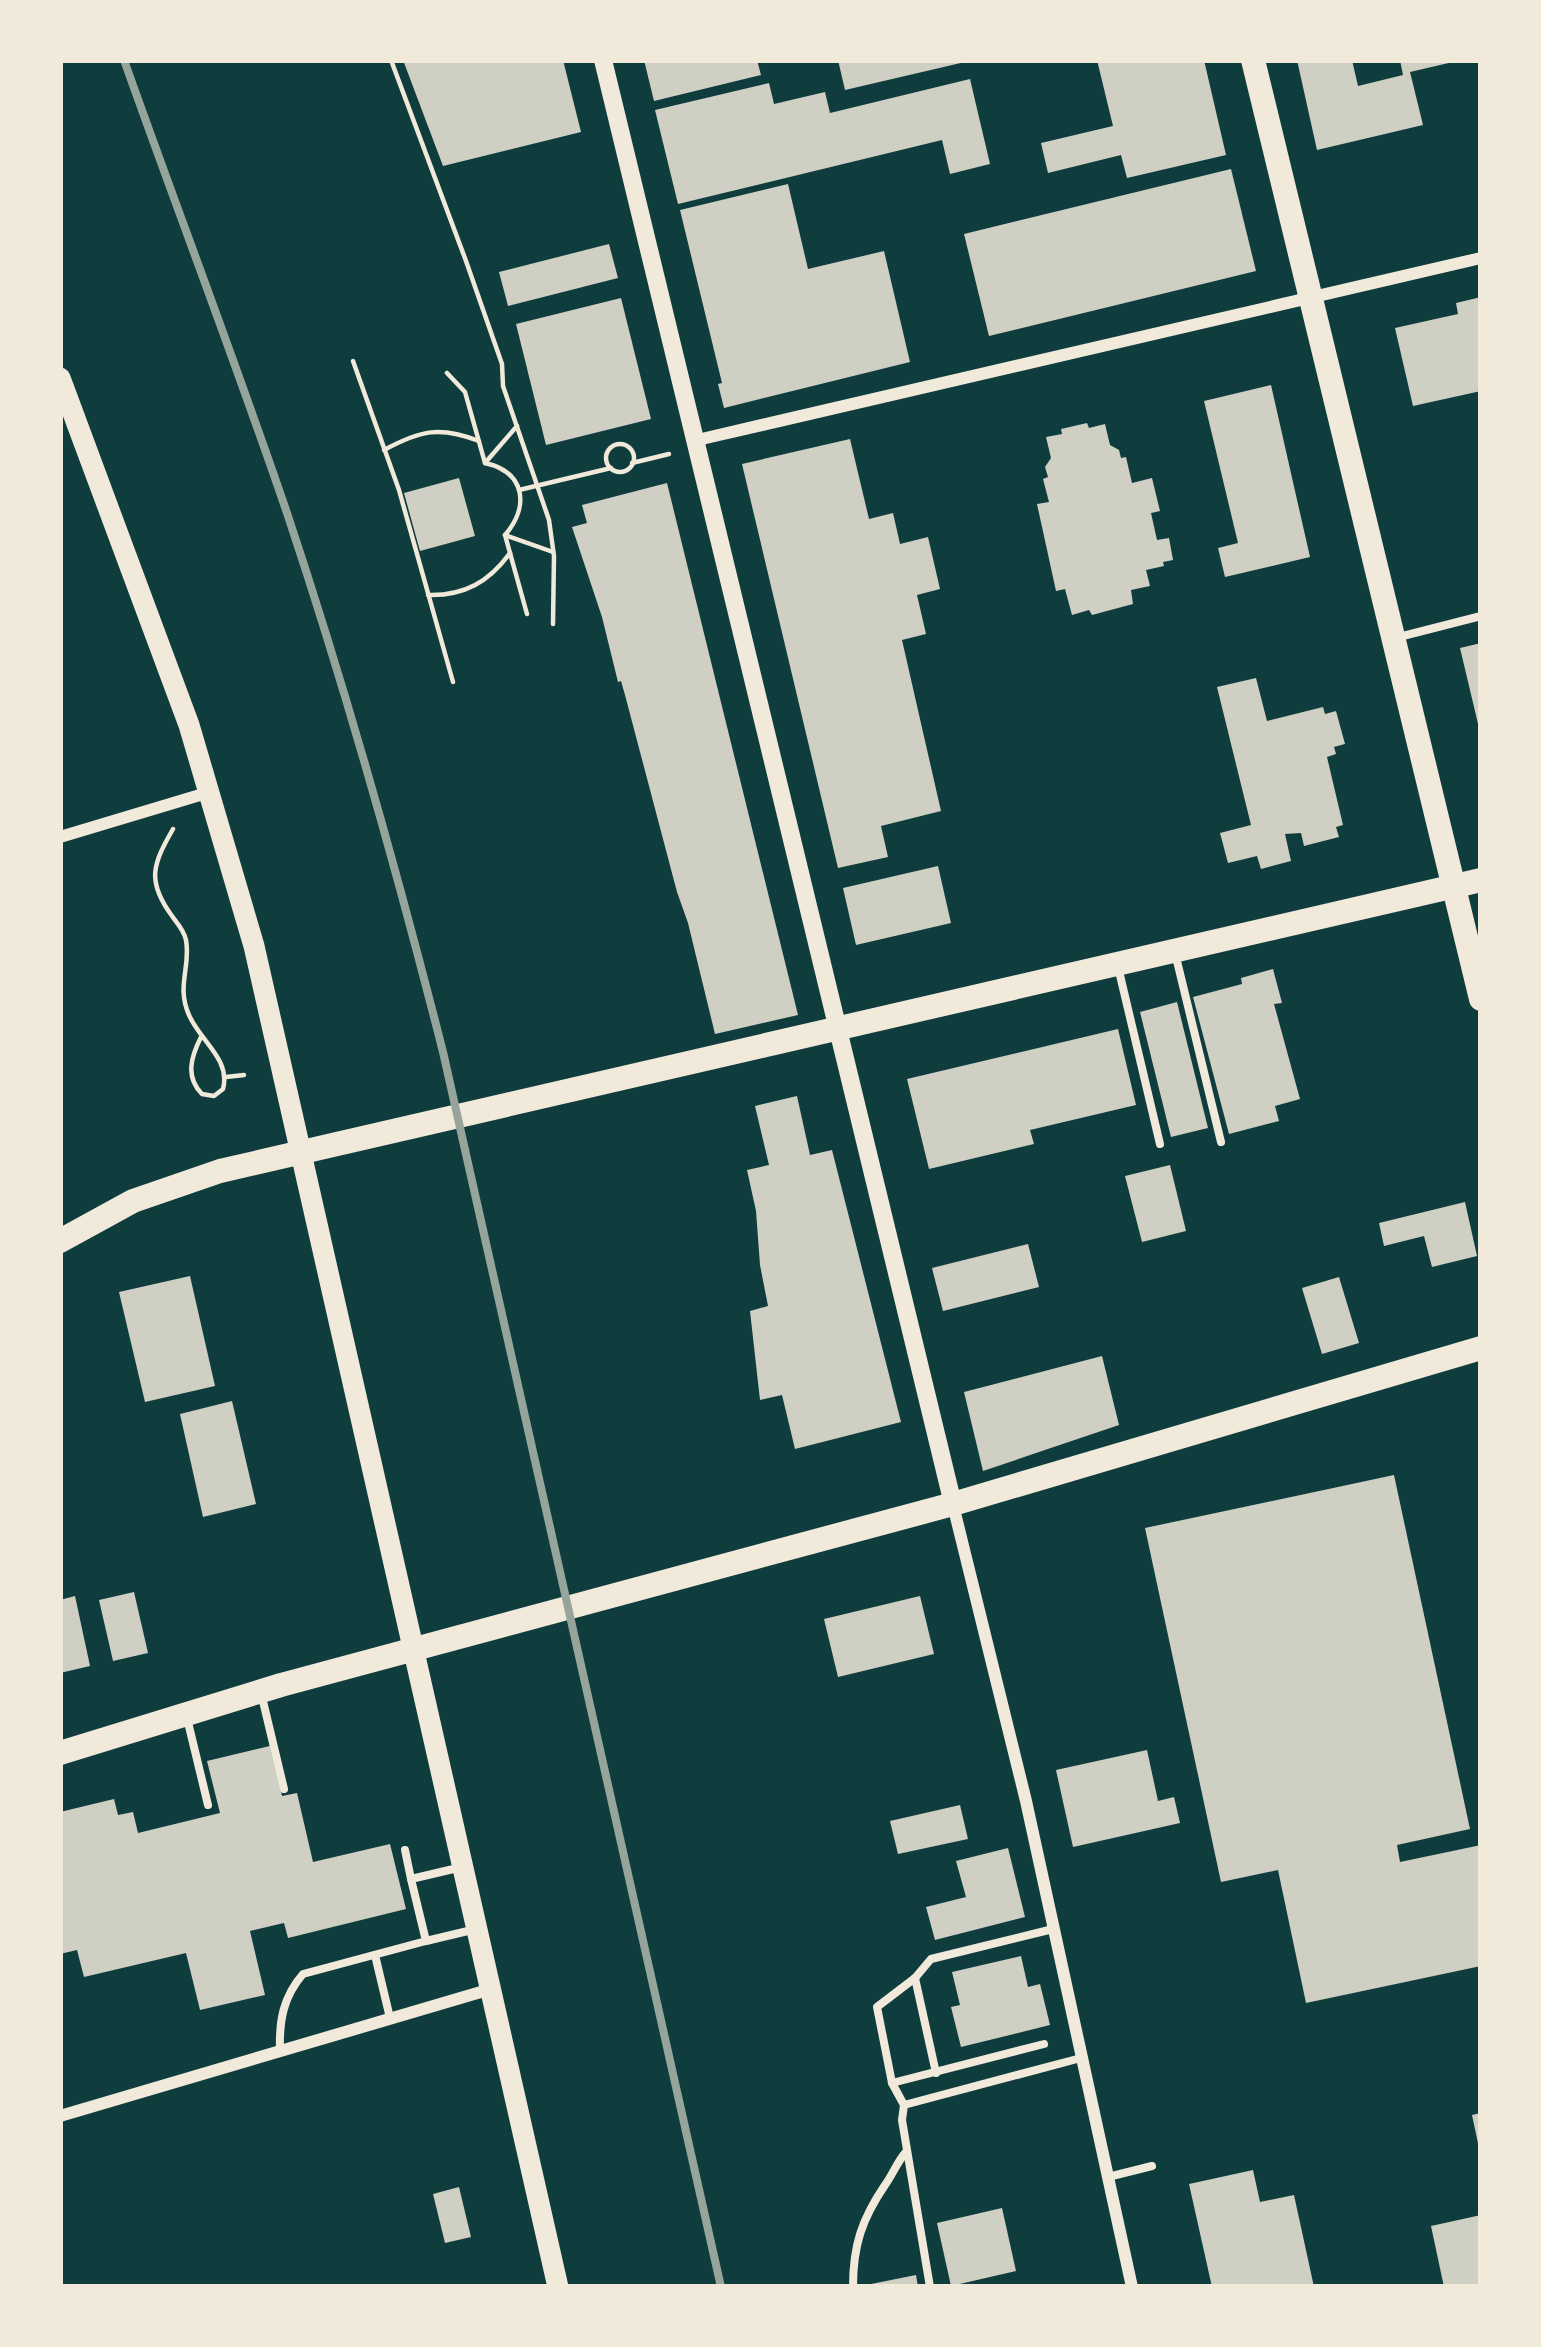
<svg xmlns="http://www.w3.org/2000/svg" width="1541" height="2347" font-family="'Archivo Narrow',sans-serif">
<rect width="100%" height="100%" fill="#0f3d3e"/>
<g fill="#cfcfc3">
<path d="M403,60H563L581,132L443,166Z"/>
<path d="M644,60H757L761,75L654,101Z"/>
<path d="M838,60H965V62L845,90Z"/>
<path d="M1097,60H1204L1226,155L1127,178L1121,155L1048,173L1041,143L1113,126Z"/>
<path d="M1297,60H1352L1358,86L1403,75L1400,60L1453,62L1410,72L1423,125L1317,150Z"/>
<path d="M970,79L990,164L950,174L942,140L678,204L655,110L769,83L774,104L825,92L830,113Z"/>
<path d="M1231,169L1256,271L989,336L964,234Z"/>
<path d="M788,184L808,269L884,251L910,362L724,408L718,384L722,383L680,210Z"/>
<path d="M609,244L618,278L508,306L499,272Z"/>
<path d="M1481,297V391L1413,406L1395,328L1458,314L1456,303Z"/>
<path d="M621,298L651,419L546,445L516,324Z"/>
<path d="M1271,385L1310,557L1225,577L1218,548L1238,543L1204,401Z"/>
<path d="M1087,423L1089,428L1105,424L1110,445L1119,450L1121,458L1126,457L1132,483L1152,478L1160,511L1151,513L1157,540L1169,538L1173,560L1163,562L1164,566L1146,570L1150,586L1131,590L1133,604L1092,615L1089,610L1072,615L1065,589L1056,591L1037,504L1049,502L1043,479L1048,477L1045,467L1051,458L1046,437L1062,434L1061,429Z"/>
<path d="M850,439L869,519L893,513L900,544L928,537L940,589L917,595L926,634L902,640L941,811L881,826L888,857L838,868L742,464Z"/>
<path d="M459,478L475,536L420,551L404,493Z"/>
<path d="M667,483L798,1015L715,1034L688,923L677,892L625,695L621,681L618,682L602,617L572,527L587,523L582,505Z"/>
<path d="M1481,643V728H1479L1460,648Z"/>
<path d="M1256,678L1267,721L1323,707L1325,714L1336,711L1345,744L1334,747L1336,754L1327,757L1343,825L1336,827L1339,837L1304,846L1301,833L1285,834L1291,861L1261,869L1257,856L1228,863L1220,833L1251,825L1217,687Z"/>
<path d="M938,866L951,923L856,945L843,888Z"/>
<path d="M1273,969L1282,1003L1274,1004L1300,1099L1275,1106L1279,1121L1229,1134L1193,997L1242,984L1241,978Z"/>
<path d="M1177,1002L1208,1128L1171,1137L1140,1012Z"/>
<path d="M1118,1029L1136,1105L1030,1130L1034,1144L929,1169L907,1079Z"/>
<path d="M797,1096L810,1155L832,1150L901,1422L795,1449L782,1395L760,1400L750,1311L768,1306L760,1265L756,1211L747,1170L769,1165L755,1106Z"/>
<path d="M1170,1165L1186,1231L1142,1242L1125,1176Z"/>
<path d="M1465,1202L1477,1256L1432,1267L1424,1236L1384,1246L1379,1223Z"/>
<path d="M1028,1244L1039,1287L943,1311L932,1268Z"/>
<path d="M190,1276L215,1386L145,1402L119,1292Z"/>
<path d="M1339,1277L1359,1343L1322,1354L1302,1288Z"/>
<path d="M1102,1356L1119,1425L983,1471L964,1392Z"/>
<path d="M232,1401L256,1504L203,1517L180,1414Z"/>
<path d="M1394,1475L1470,1829L1397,1845L1400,1862L1481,1845V1966L1306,2003L1278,1870L1221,1882L1145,1528Z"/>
<path d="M134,1592L148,1653L113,1661L99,1600Z"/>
<path d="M75,1596L90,1666L60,1673V1600Z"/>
<path d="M920,1596L934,1654L838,1677L824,1619Z"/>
<path d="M270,1746L282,1796L297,1793L313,1862L390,1844L406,1909L288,1938L284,1923L250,1931L265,1995L200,2010L186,1953L84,1977L77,1950L60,1954V1898L63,1897L60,1884V1812L114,1799L118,1815L133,1812L138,1833L220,1813L207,1761Z"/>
<path d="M1147,1750L1158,1801L1174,1797L1180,1823L1073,1847L1056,1770Z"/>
<path d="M960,1805L968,1839L898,1854L890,1821Z"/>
<path d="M1008,1848L1025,1917L935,1940L926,1907L966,1897L956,1861Z"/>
<path d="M1021,1956L1028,1987L1040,1984L1050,2025L961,2047L951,2007L960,2005L952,1972Z"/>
<path d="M1481,2113V2148H1479L1472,2115Z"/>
<path d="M1253,2170L1260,2202L1294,2195L1314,2287H1212L1189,2184Z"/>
<path d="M459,2187L471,2237L445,2243L433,2194Z"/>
<path d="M1002,2208L1016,2271L951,2286L937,2223Z"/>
<path d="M1481,2215V2287H1444L1431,2226Z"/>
<path d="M916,2275L918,2287H866V2285Z"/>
</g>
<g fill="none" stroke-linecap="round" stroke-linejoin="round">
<g stroke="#f1e9da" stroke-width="4.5">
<path d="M391,60L466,261L502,364L503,386L549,520L554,556L553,624"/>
<path d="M353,361L399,490L453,682"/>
<path d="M447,373L465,392L485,463C525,472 530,506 505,535L527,614"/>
<circle cx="620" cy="458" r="14"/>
<path d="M384,450C421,430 440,426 479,441"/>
<path d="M485,463L517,426"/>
<path d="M632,463L669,454"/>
<path d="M519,490L611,468"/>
<path d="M505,535L553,552"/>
<path d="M428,595C464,596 489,582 510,553"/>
<path d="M173,829C153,864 146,881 172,916C177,923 184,930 186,940C191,967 176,986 189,1015C200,1041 231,1059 223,1089L214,1096L202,1094C185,1077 191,1057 201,1037"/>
<path d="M226,1077L244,1075"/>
</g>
<g stroke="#f1e9da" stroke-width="8">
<path d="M1395,638L1481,616"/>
<path d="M1176,957L1221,1142"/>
<path d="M1119,971L1160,1144"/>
<path d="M262,1697L284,1789"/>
<path d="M187,1718L208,1805"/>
<path d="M405,1850L411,1879"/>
<path d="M426,1941L472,1930"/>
<path d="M375,1955L390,2018"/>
<path d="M915,1978L936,2073"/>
<path d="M1044,2044L892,2083L877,2007L915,1978L931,1959L1053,1929"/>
<path d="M280,2051C279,2021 283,1997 303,1974L426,1941L411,1879L462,1867"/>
<path d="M892,2083L904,2105L902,2120L930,2287"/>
<path d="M904,2105L1081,2058"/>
<path d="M1108,2177L1152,2166"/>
<path d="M853,2287C853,2245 862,2219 885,2185C893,2174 897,2162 906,2152"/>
</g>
<g stroke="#f1e9da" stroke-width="12">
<path d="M693,441L1481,258"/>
<path d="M60,837L210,792"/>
<path d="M953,1505L1026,1801L1132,2287"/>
<path d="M60,2116L491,1989"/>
</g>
<path stroke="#f1e9da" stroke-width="18" d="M603,60L953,1504"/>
<path stroke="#f1e9da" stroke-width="21" d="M60,378L189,725L254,946L558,2287"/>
<g stroke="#f1e9da" stroke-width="24">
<path d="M1253,60L1481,999"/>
<path d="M60,1241L133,1201L220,1171L1481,880"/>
<path d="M60,1753L281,1685L953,1504L1481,1348"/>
</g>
<path stroke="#97a49c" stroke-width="8" d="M124,60C178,212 236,363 288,516C347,693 397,871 443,1052L721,2287"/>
</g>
<rect width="1541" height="2347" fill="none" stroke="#f1e9da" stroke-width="126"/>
</svg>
